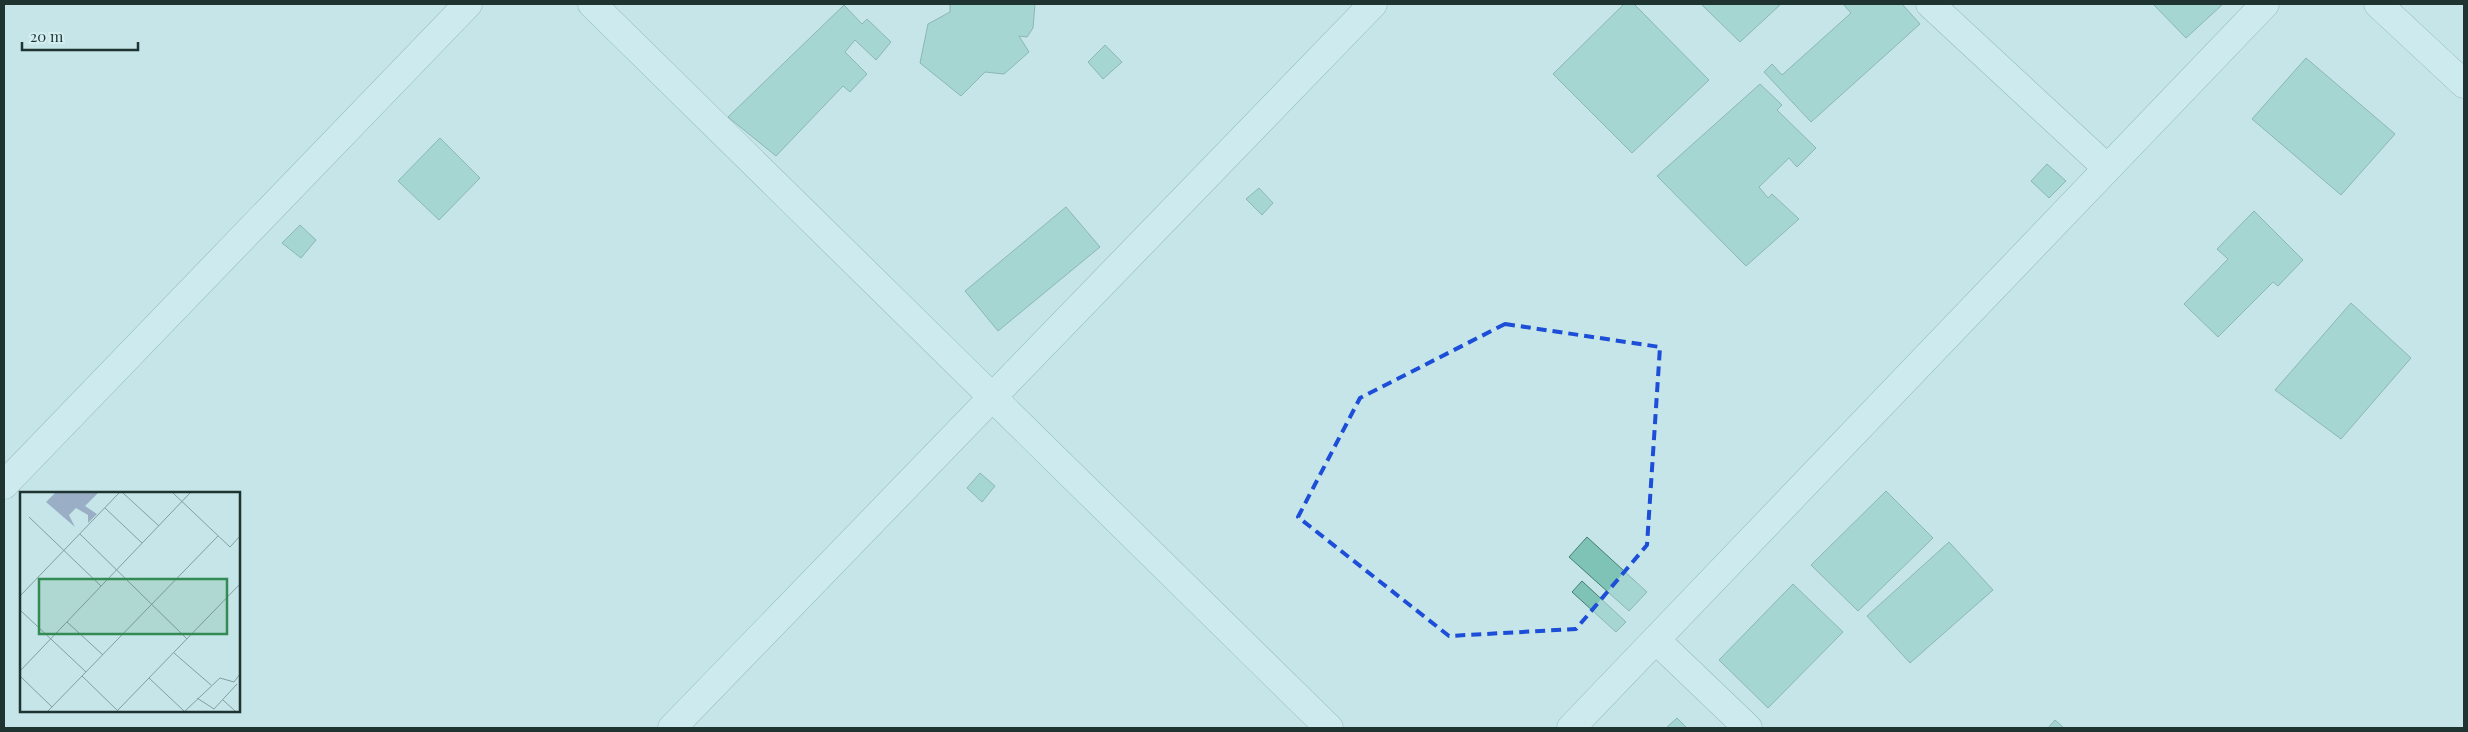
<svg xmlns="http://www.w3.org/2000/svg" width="2468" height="732" font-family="'Playfair Display',serif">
<rect width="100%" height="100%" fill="#c5e5e9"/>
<g fill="#7fc3b6" stroke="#457e72">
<path d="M950,4H1035L1033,28L1027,37L1019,36L1029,52L1004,74L985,72L961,96L920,63L928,24L950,12Z"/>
<path d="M1624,4H1634L1709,80L1632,153L1553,74Z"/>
<path d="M1701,4H1781L1740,42Z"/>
<path d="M1843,4H1902L1920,24L1811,122L1764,72L1772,64L1782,75L1851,13Z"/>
<path d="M2153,4H2223L2186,38Z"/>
<path d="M844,5L862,24L867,19L891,42L876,60L855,40L845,52L867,74L850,92L843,86L776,156L728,117Z"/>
<path d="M1105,45L1122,62L1103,79L1088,62Z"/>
<path d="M2306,58L2395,134L2341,195L2252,119Z"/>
<path d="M1760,84L1782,105L1777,110L1816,148L1797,167L1789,158L1759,187L1768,198L1772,194L1799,219L1746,266L1657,176Z"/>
<path d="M440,138L480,178L439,220L398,181Z"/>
<path d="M2047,164L2066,181L2049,198L2031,181Z"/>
<path d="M1259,188L1273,203L1262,215L1246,199Z"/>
<path d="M1066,207L1100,247L998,331L965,291Z"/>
<path d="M2254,211L2303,260L2278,286L2273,282L2218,337L2184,304L2228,259L2217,249Z"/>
<path d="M300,225L316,240L301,258L282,243Z"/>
<path d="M2351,303L2411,358L2341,439L2275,390Z"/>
<path d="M980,473L995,486L982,502L967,488Z"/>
<path d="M1886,491L1933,538L1858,611L1811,565Z"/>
<path d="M1587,537L1647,592L1629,611L1569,557Z"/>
<path d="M1949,542L1993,590L1910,663L1867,616Z"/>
<path d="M1582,581L1626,622L1616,632L1572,592Z"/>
<path d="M1793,584L1843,632L1768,708L1719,660Z"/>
<path d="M1677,718L1687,728H1666Z"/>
<path d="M2055,720L2064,728H2048Z"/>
</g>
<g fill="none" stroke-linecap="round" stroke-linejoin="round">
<defs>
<g id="minor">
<path d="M592,4L1329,728"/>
<path d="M1930,4L2107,168"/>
<path d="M2378,4L2464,84"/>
<path d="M4,485L468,4"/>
<path d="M1656,640L1748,728"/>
<path d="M672,728L1373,4"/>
<path d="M1571,728L2265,4"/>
</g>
</defs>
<use href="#minor" stroke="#5d827f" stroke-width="29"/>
<use href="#minor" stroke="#d7f2f5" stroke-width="28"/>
</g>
<path d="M0 0H2468V732H0ZM1505,324L1660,347L1647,545L1576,629L1449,636L1298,517L1360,398Z" fill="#c5e5e9" fill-opacity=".55" fill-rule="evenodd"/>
<path fill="none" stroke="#1d4ed8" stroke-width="4" stroke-dasharray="10 6" stroke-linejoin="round" d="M1505,324L1660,347L1647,545L1576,629L1449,636L1298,517L1360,398Z"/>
<g transform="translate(20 492)">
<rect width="220" height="220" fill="#c5e5e9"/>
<path d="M35,1H78L65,14L77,22L68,31V23L56,16L49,23L55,35L26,10Z" fill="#9aafc6"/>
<path fill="none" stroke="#839e9f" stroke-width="1" d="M103,1L139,34M153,1L210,55L220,44M85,16L122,51M9,25L81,94M60,42L167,147M0,104L99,1M0,118L66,180M47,130L83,163M154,161L191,193M0,179L170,1M0,184L32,215M62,184L98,219M129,186L164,219M177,206L194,217L217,192M203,208L215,219M28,219L198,44M97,219L220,92M165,219L200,186L214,190L220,182"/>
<path fill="#348a55" fill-opacity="0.15" stroke="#348a55" stroke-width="2.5" d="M19,87H207V142H19Z"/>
<rect width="220" height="220" fill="none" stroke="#1f3331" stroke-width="2.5"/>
</g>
<rect width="2468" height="732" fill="none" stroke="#1f3331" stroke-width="10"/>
<path d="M22 42v8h116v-8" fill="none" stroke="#1f3331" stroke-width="2.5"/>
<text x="30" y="42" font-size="15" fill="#1f3331" stroke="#d3eef1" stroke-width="4" paint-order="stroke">20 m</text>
</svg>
